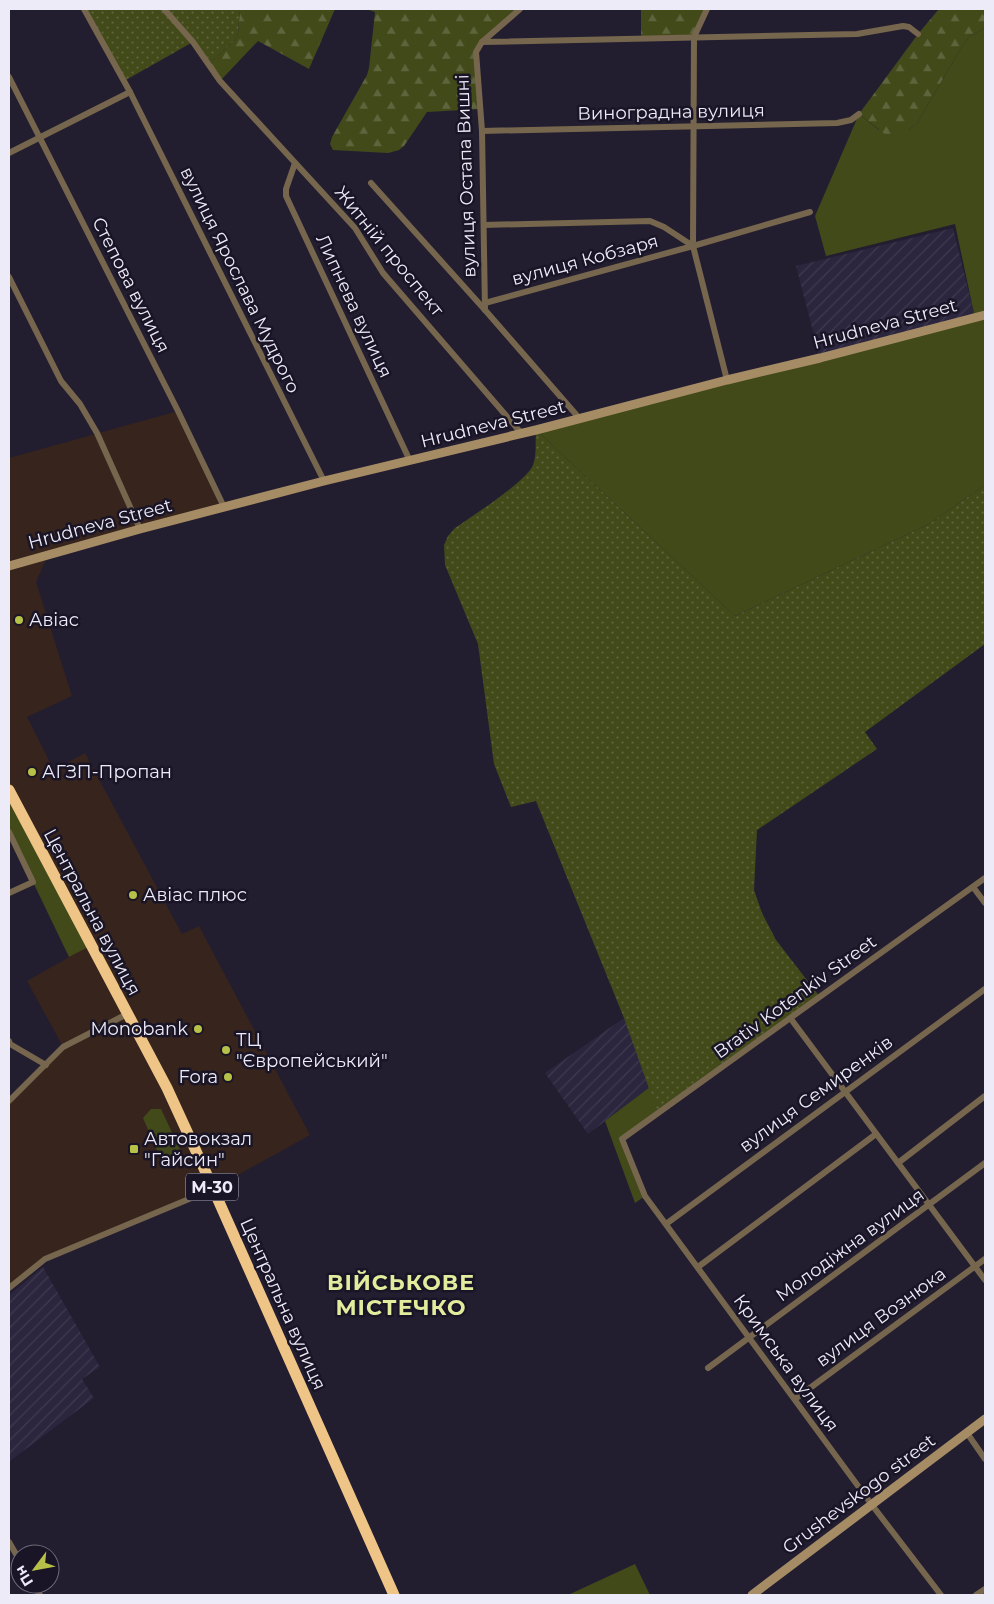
<svg xmlns="http://www.w3.org/2000/svg" width="994" height="1604" font-family="Montserrat,sans-serif">
<defs>
<pattern id="industrial-furrows" width="10" height="10" patternUnits="userSpaceOnUse" patternTransform="scale(1.25)"><rect width="10" height="10" fill="#2b253d"/><path d="M-1 1l2-2M0 10L10 0M9 11l2-2" fill="none" stroke="#403a50"/></pattern>
<pattern id="forest-firs" width="22" height="20" patternUnits="userSpaceOnUse" patternTransform="scale(1.25)"><rect width="22" height="20" fill="#424a1a"/><path d="M5 1l3.5 6h-7zM16 11l3.5 6h-7z" fill="#5e643c"/></pattern>
<pattern id="garden-dots" width="8" height="8" patternUnits="userSpaceOnUse" patternTransform="scale(1.25)"><rect width="8" height="8" fill="#424a1a"/><path d="M2 2h.1M6 6h.1" fill="none" stroke="#5e643c" stroke-width="1.8" stroke-linecap="round"/></pattern>
</defs>
<rect width="100%" height="100%" fill="#221e30"/>
<path fill="#36241d" d="M178,411L224,507L48,555L36,582L72,696L27,717L54,770L85,753L182,934L199,926L310,1135L213,1189L45,1259L9,1288V1101L63,1047L27,981L92,944L9,789V458Z"/>
<g fill="url(#industrial-furrows)">
<path d="M953,228L975,317L820,358L796,266Z"/>
<path d="M624,1018L650,1087L588,1134L545,1073Z"/>
<path d="M43,1267L100,1367L82,1379L94,1398L11,1460L9,1466V1295Z"/>
</g>
<g fill="#424a1a">
<path d="M985,28V485L929,524L735,616L536,430L975,318L955,224L826,256L815,216L859,114L879,130H908L917,123L964,43L970,36Z"/>
<path d="M9,790L92,945L69,957L9,832Z"/>
<path d="M650,1087L658,1114L622,1139L645,1196L635,1203L605,1121Z"/>
<path d="M151,1109H161L184,1158L181,1164L164,1166L143,1118Z"/>
<path d="M635,1564L650,1595H568Z"/>
</g>
<g fill="url(#forest-firs)">
<path d="M240,9H335L309,69L258,41L220,81L208,65L235,40L238,34Z"/>
<path d="M366,9H518L478,46L481,109L427,112L404,146L399,150L388,153L333,150L330,144L332,137L367,75L369,68L375,12Z"/>
<path d="M641,9H707L694,37L641,38Z"/>
<path d="M939,9H985V28L970,36L964,43L917,123L908,130L900,135H886L859,114L918,34Z"/>
</g>
<g fill="url(#garden-dots)">
<path d="M84,9H240L238,34L235,40L208,65L193,42L124,81Z"/>
<path d="M536,430L735,616L929,524L985,485V644L865,732L877,749L757,830L754,890L762,913L776,940L820,997L658,1114L624,1018L536,801L511,807L494,764L478,644L445,565L444,545L448,536L455,528C472,516 526,482 533,465C537,455 535,441 536,430Z"/>
</g>
<g fill="none" stroke-linecap="round" stroke-linejoin="round">
<g stroke="#76664d" stroke-width="6">
<path d="M84,9L130,92L324,481"/>
<path d="M164,9L193,42L220,81L355,228L383,273L522,434"/>
<path d="M707,9L694,37L693,246L727,380"/>
<path d="M482,42L857,34L903,26L909,27L918,34"/>
<path d="M9,77L178,411L224,507"/>
<path d="M482,131L837,123L851,120L859,114"/>
<path d="M9,153L130,92"/>
<path d="M295,163L286,189V196L410,461"/>
<path d="M371,183L485,310L580,419"/>
<path d="M484,225L650,221L664,227L693,246"/>
<path d="M9,277L61,381L80,404L97,433L140,529"/>
<path d="M485,303L693,246L810,212"/>
<path d="M485,310L482,131L476,52L482,42L520,9"/>
<path d="M9,832L33,882L9,893"/>
<path d="M973,887L985,903"/>
<path d="M791,1019L985,1280"/>
<path d="M9,1041L10,1044L46,1065"/>
<path d="M9,1101L63,1047L127,1014"/>
<path d="M898,1163L985,1096"/>
<path d="M666,1224L985,989"/>
<path d="M698,1267L876,1134"/>
<path d="M9,1288L45,1259L213,1189"/>
<path d="M708,1368L985,1163"/>
<path d="M795,1399L985,1259"/>
<path d="M967,1433L985,1459"/>
<path d="M9,1542L20,1561"/>
<path d="M34,1584L40,1595"/>
<path d="M941,1595L872,1505L645,1196L622,1139L985,878"/>
<path d="M976,1595L985,1589"/>
</g>
<g stroke="#a68c65" stroke-width="9">
<path d="M9,566L140,529L324,481L536,430L727,380L820,358L985,315"/>
<path d="M752,1595L985,1419"/>
</g>
<path stroke="#eec586" stroke-width="11" d="M9,790L167,1088L207,1175L394,1595"/>
</g>
<g fill="#b8c147" stroke="#191526" stroke-width="2">
<circle cx="19" cy="620" r="5"/>
<circle cx="32" cy="772" r="5"/>
<circle cx="133" cy="895" r="5"/>
<circle cx="198" cy="1029" r="5"/>
<circle cx="226" cy="1050" r="5"/>
<circle cx="228" cy="1077" r="5"/>
<rect x="129" y="1144" width="10" height="10" rx="2.5"/>
</g>
<g text-anchor="middle" dominant-baseline="central" stroke-width="5" stroke-linejoin="round" paint-order="stroke">
<rect fill="#191526" stroke="#aeabb9" stroke-width="1" x="186" y="1173.5" width="52" height="27" rx="4"/>
<g font-size="16" font-weight="bold" fill="#eeebf8">
<text x="212" y="1187">М-30</text>
</g>
<g font-size="18" fill="#eeebf8" stroke="#191526">
<text transform="translate(671 112) rotate(-1)">Виноградна вулиця</text>
<text transform="translate(466 176) rotate(-92)">вулиця Остапа Вишні</text>
<text transform="translate(389 251) rotate(51)">Житній проспект</text>
<text transform="translate(585 260) rotate(-15)">вулиця Кобзаря</text>
<text transform="translate(240 280) rotate(64)">вулиця Ярослава Мудрого</text>
<text transform="translate(131 285) rotate(63)">Степова вулиця</text>
<text transform="translate(354 306) rotate(65)">Липнева вулиця</text>
<text transform="translate(885 324) rotate(-15)">Hrudneva Street</text>
<text transform="translate(493 424) rotate(-14)">Hrudneva Street</text>
<text transform="translate(100 524) rotate(-15)">Hrudneva Street</text>
<text transform="translate(92 912) rotate(62)">Центральна вулиця</text>
<text transform="translate(795 997) rotate(-36)">Brativ Kotenkiv Street</text>
<text transform="translate(816 1094) rotate(-36)">вулиця Семиренків</text>
<text transform="translate(850 1245) rotate(-36)">Молодіжна вулиця</text>
<text transform="translate(283 1304) rotate(66)">Центральна вулиця</text>
<text transform="translate(881 1317) rotate(-36)">вулиця Вознюка</text>
<text transform="translate(786 1363) rotate(54)">Кримська вулиця</text>
<text transform="translate(859 1494) rotate(-37)">Grushevskogo street</text>
</g>
<g font-size="18" fill="#eeebf8" stroke="#191526" text-anchor="start">
<text x="29" y="620">Авіас</text>
<text x="42" y="772">АГЗП-Пропан</text>
<text x="143" y="895">Авіас плюс</text>
<text x="188" y="1029" text-anchor="end">Monobank</text>
<text x="236" y="1040">ТЦ<tspan x="236" dy="21">"Європейський"</tspan></text>
<text x="218" y="1077" text-anchor="end">Fora</text>
<text x="144" y="1139">Автовокзал<tspan x="144" dy="21">"Гайсин"</tspan></text>
</g>
<g font-size="22" font-weight="bold" letter-spacing="1" fill="#e3eb9d" stroke="#191526">
<text x="401" y="1282">ВІЙСЬКОВЕ<tspan x="401" dy="25">МІСТЕЧКО</tspan></text>
</g>
</g>
<rect width="994" height="1604" fill="none" stroke="#eeebf8" stroke-width="20"/>
<g transform="translate(35 1569) rotate(238)"><circle r="24" fill="#191526" stroke="#6e6b7a"/>
<path d="M0-4L9 19L0 12L-9 19Z" fill="#b8c147"/>
<text y="-8" font-size="14" font-weight="bold" text-anchor="middle" fill="#eeebf8">Пн</text>
</g>
</svg>
